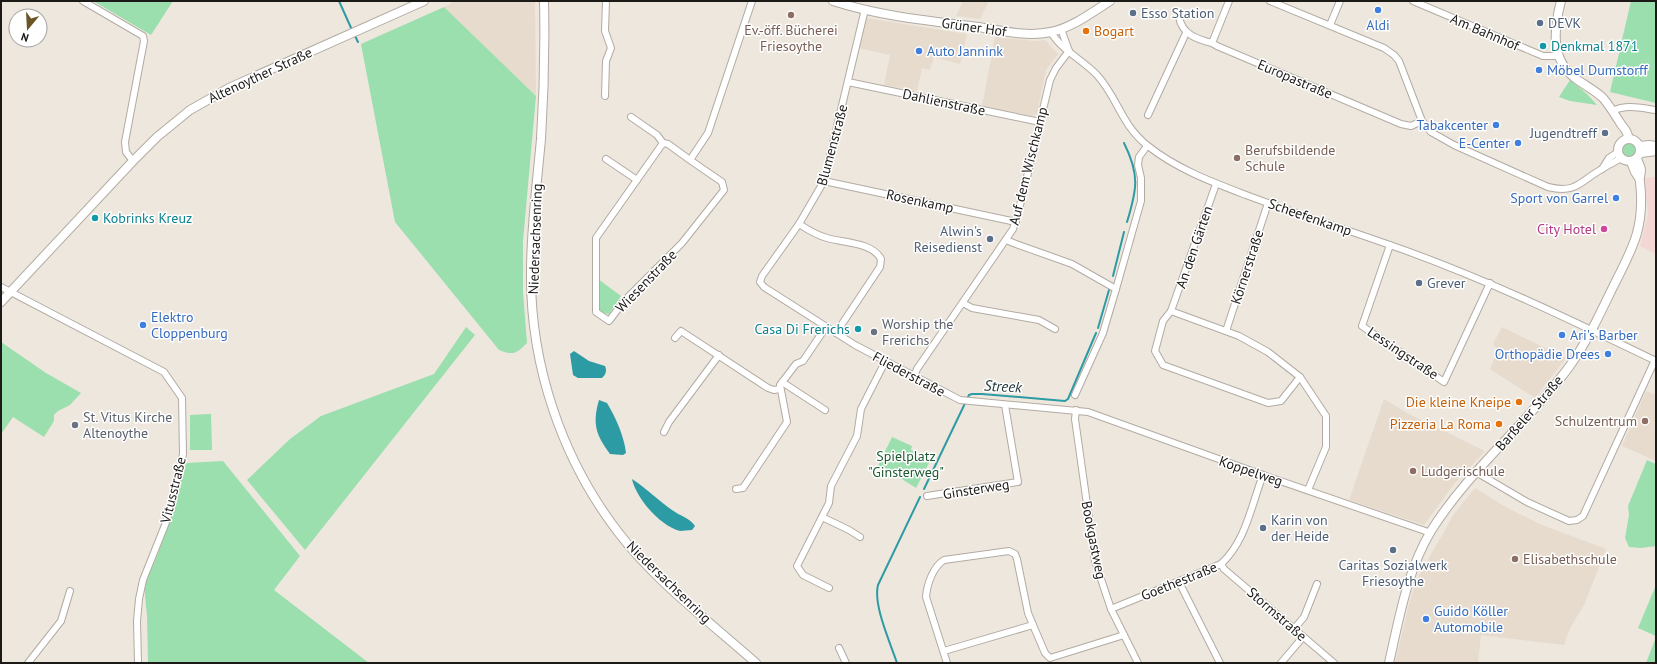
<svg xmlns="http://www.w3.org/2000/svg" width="1657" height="664" font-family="'PT Sans',sans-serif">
<rect width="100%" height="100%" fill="#eee7de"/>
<g fill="#e7dbcd">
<path d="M455,1H535L536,96L444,7Z"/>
<path d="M963,1H989L980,19L956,16Z"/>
<path d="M866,18L967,34L960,64L934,57L930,70L922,68L917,91L884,85L890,55L859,48Z"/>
<path d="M995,37L1035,41L1045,40L1058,54L1046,70L1037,114L1032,116L982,106Z"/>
<path d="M1502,327L1566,358L1535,398L1490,369L1498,350L1493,344Z"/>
<path d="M1646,391L1656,395V461L1622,446Z"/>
<path d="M1384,399L1407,413L1485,451L1455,483L1424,525L1349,500Z"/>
<path d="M1475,488L1509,509L1542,525L1606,549L1584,605L1570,628L1564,645L1481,635L1478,663H1395L1409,604L1417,579L1454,514Z"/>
</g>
<path fill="#f2d7d5" d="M1656,177V254L1640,246L1648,214L1644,178Z"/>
<g fill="#9adfad">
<path d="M93,1H173L151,35Z"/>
<path d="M1631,1H1656V103L1610,92Z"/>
<path d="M444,7L536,96L523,241V292L527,343C517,353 514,356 499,350L395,222L361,44Z"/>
<path d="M1570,80L1587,94L1597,105L1570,101L1559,97Z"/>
<circle cx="1629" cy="150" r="7"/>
<path d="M598,279L621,296L609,314L601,313L599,307Z"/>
<path d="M466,327L475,335L305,550L247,480L290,439L321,416L434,374Z"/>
<path d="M1,342L46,373L81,393L70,405L58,411L54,415V421L44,437L13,417L1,434Z"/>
<path d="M211,414L212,450H190V415Z"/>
<path d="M892,437L912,446L911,450L931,459L916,488L886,469L878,466Z"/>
<path d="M1647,460L1656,464V546L1641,548L1629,547L1625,538L1629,515L1628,506Z"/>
<path d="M223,461L300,556L274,590L369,663H148L147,616L144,585L155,561L168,526L186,463Z"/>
<path d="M1656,585V636L1638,628Z"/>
<path d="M1656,637V663H1646Z"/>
</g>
<g fill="#2d9ba4">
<path d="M574,351L589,361L605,366C607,371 606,374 602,378H578L573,375L570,354Z"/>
<path d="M599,400L607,403C616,418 624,436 626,453L623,455L610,454C596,435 592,424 599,400Z"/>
<path d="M632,479C646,488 658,500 672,510C680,516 690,518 695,526L692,530C688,530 683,531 680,531C660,526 636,498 632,479Z"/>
</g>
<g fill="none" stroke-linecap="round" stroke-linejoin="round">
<g stroke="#2d9ba4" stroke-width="2">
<path d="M339,1L352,30"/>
<path d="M354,34L358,42"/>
<path d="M1124,143C1140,175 1137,189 1127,222"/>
<path d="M1113,276L1124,232"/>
<path d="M1098,328L1109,290"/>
<path d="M924,489L969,395L972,394H982L1065,401L1068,399L1096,333"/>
<path d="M897,663C890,642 873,605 878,585L920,497"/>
</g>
<defs>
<g id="street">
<path d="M83,1L143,36L144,41L125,142L126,152L133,161"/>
<path d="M1229,1L1212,43L1217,46L1401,124L1411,126L1422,121"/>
<path d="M1270,1L1384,48L1394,55L1399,61L1422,121L1431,132L1454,145L1548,187C1577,194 1580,181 1602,169C1608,165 1615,162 1621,158"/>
<path d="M1413,1L1543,56H1558"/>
<path d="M865,9L824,181L799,224L762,276L760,282L764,287L855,345L960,400L1088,412L1263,475L1431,533"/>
<path d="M1179,17C1182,34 1196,39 1212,43"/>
<path d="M1330,25L1340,1"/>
<path d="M1061,29L1069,51"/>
<path d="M1051,32C1061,50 1083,60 1097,75C1118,98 1121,125 1148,146C1177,169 1212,182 1246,195C1294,213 1342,228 1390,245C1482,277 1569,319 1656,361"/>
<path d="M848,82L1040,122"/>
<path d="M605,96L606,61L611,48L605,31L606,1"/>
<path d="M1612,111C1627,104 1641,108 1656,110"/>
<path d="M1148,115L1186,33"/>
<path d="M631,117L657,135L663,143"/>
<path d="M606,159L637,180"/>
<path d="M690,160L668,144L663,143L596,238V312L609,321L624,301L682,243L724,190L722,182L690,160L708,133L752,1"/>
<path d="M1602,169L1609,158L1618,152"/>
<path d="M824,181L1016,222"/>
<path d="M1216,184L1171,311L1163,321L1155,351L1163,365L1268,403L1281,401L1300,377"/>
<path d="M799,224C808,230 816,235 827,238C844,243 872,242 881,259L880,267L836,333"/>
<path d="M1006,240L1016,244L1072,264L1116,289"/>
<path d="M1390,245L1362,326L1444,382L1490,283"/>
<path d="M1,287L164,372L182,398L183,454L172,503L165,525L143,580L139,599L137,621L138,663"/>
<path d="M963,303L972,308L1039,320L1055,329"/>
<path d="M1171,311L1239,336L1268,352L1300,377L1326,416V447L1308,490"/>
<path d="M1226,331L1268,203"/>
<path d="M675,338L681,331L768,388L774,390L780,389"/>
<path d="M914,377L917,369L1013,229L1022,198L1050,80L1056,68L1069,51"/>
<path d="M782,382L825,410"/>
<path d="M1075,395L1103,333L1116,289L1141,201V178L1138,165L1139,157L1147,146"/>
<path d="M1076,410L1075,419L1095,561L1111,609L1138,663"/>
<path d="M664,432L669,422L719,355"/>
<path d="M1476,472L1527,502L1569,521L1577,520L1583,516L1655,360"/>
<path d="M736,489L743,488L787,422L780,385L796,364L803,361L826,327"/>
<path d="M927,496L1018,482L1005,405"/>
<path d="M822,517L849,530L860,537"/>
<path d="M1221,564L1224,569L1334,663"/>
<path d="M1179,582L1220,663"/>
<path d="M829,588L803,575L797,566L829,503L831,486L857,436L861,409L885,362"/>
<path d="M1111,609L1221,564C1246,541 1251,506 1263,475"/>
<path d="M1294,629L1304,617L1317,584"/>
<path d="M839,648L846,663"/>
<path d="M944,651L1033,625L1045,653L1050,658L1124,635"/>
<path d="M28,663L61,621L70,591"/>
<path d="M947,663L926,597C927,584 933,567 944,560L1009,551L1015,554L1017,559L1028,613L1033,625"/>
<path d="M1281,663L1303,637"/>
</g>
<g id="secondary">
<path d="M544,1C545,47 544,93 541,139C537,183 531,228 531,272C530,365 562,459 618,532C656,582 710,622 756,663"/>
<path d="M833,1C879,16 930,21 979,27C1002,31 1028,37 1051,32C1073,27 1091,13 1110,1"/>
<path d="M1561,1C1554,28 1550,59 1575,78C1584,85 1595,90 1603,98C1609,105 1614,113 1619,121C1624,130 1626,127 1629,139"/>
<circle cx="1629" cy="150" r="11"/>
<path d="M1640,146L1649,145L1656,146"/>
<path d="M1641,153L1656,151"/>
<path d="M1631,162L1635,172L1639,178"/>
<path d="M1,302L133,161L157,137L190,110L229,88L424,1"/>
<path d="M1389,663C1399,619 1407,571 1431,531C1469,470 1526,425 1569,367C1588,341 1601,311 1615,283C1634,246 1645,225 1640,182C1639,178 1641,174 1641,170C1641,167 1638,162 1637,159"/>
</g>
</defs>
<use href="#street" stroke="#b2aba3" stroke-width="8"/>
<use href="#secondary" stroke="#b2aba3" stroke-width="10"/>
<use href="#street" stroke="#fff" stroke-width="6"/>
<use href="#secondary" stroke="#fff" stroke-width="8"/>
</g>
<g fill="#3f7fe0" stroke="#fff" stroke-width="1.5">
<circle cx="1378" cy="10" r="4"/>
<circle cx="919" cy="51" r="4"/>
<circle cx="1539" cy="70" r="4"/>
<circle cx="1496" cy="125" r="4"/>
<circle cx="1518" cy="143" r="4"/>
<circle cx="1616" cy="198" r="4"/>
<circle cx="143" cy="325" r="4"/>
<circle cx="1562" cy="335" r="4"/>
<circle cx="1608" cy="354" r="4"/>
<circle cx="1426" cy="619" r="4"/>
</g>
<g fill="#5c6f8a" stroke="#fff" stroke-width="1.5">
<circle cx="1133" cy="13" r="4"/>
<circle cx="1540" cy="23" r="4"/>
<circle cx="1605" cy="133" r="4"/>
<circle cx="990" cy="239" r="4"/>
<circle cx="1419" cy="283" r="4"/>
<circle cx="1263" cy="528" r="4"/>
<circle cx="1393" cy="550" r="4"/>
</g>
<g fill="#8d6e63" stroke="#fff" stroke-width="1.5">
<circle cx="791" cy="15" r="4"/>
<circle cx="1237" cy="158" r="4"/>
<circle cx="1645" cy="421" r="4"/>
<circle cx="1413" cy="471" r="4"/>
<circle cx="1515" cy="559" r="4"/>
</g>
<g fill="#e8710a" stroke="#fff" stroke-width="1.5">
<circle cx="1086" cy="31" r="4"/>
<circle cx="1519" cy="402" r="4"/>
<circle cx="1499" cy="424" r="4"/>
</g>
<g fill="#0f9aa8" stroke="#fff" stroke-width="1.5">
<circle cx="1543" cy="46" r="4"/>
<circle cx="95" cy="218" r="4"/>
<circle cx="858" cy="329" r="4"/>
</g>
<circle fill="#d1479c" stroke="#fff" stroke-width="1.5" cx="1604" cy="229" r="4"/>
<g fill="#6b7280" stroke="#fff" stroke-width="1.5">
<circle cx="874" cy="332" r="4"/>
<circle cx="75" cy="425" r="4"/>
</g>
<g text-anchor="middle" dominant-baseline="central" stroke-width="3" stroke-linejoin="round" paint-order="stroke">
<g font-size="14" fill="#4e5e75" stroke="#fff" text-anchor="start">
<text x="1141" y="13">Esso Station</text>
<text x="1548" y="23">DEVK</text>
<text x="1597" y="133" text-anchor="end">Jugendtreff</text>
<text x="982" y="231" text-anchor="end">Alwin's<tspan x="982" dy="16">Reisedienst</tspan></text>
<text x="1427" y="283">Grever</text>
<text x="1271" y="520">Karin von<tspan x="1271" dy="16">der Heide</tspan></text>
<text x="1393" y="565" text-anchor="middle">Caritas Sozialwerk<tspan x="1393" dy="16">Friesoythe</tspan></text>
</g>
<g font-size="14" fill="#366cbe" stroke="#fff" text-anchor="start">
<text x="1378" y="25" text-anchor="middle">Aldi</text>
<text x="927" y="51">Auto Jannink</text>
<text x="1547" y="70">Möbel Dumstorff</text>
<text x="1488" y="125" text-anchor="end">Tabakcenter</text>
<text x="1510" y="143" text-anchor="end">E-Center</text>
<text x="1608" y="198" text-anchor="end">Sport von Garrel</text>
<text x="151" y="317">Elektro<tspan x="151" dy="16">Cloppenburg</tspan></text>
<text x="1570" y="335">Ari's Barber</text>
<text x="1600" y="354" text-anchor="end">Orthopädie Drees</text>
<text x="1434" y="611">Guido Köller<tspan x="1434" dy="16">Automobile</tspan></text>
</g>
<g font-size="14" fill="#1c1a17" stroke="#fff">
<text transform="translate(974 27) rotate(8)">Grüner Hof</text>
<text transform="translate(1485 32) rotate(23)">Am Bahnhof</text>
<text transform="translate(260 75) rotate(-25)">Altenoyther Straße</text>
<text transform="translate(1295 79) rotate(23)">Europastraße</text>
<text transform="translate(944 102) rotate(12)">Dahlienstraße</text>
<text transform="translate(832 145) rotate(-75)">Blumenstraße</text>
<text transform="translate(1028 166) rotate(-76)">Auf dem Wischkamp</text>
<text transform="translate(920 201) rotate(12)">Rosenkamp</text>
<text transform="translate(1310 217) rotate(19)">Scheefenkamp</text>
<text transform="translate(535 239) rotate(-88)">Niedersachsenring</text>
<text transform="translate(1194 247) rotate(-71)">An den Gärten</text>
<text transform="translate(1247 267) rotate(-72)">Körnerstraße</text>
<text transform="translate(646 281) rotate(-46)">Wiesenstraße</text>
<text transform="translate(1403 353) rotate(34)">Lessingstraße</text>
<text transform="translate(909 374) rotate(28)">Fliederstraße</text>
<text transform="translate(1529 413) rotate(-49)">Barßeler Straße</text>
<text transform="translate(1251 471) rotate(19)">Koppelweg</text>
<text transform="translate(976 489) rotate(-9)">Ginsterweg</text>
<text transform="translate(173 490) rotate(-76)">Vitusstraße</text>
<text transform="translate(1094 540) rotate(79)">Bookgastweg</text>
<text transform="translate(1179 581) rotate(-22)">Goethestraße</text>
<text transform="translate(669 582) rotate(44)">Niedersachsenring</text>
<text transform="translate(1277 614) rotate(41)">Stormstraße</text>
</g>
<g font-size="14" fill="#785e54" stroke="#fff" text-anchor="start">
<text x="791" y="30" text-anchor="middle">Ev.-öff. Bücherei<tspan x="791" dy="16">Friesoythe</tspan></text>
<text x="1245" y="150">Berufsbildende<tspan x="1245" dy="16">Schule</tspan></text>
<text x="1637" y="421" text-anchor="end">Schulzentrum</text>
<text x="1421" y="471">Ludgerischule</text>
<text x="1523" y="559">Elisabethschule</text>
</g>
<g font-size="14" fill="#c56008" stroke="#fff" text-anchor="end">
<text x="1094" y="31" text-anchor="start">Bogart</text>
<text x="1511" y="402">Die kleine Kneipe</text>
<text x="1491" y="424">Pizzeria La Roma</text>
</g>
<g font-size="14" fill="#0d838f" stroke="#fff" text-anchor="start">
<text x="1551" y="46">Denkmal 1871</text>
<text x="103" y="218">Kobrinks Kreuz</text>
<text x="850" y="329" text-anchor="end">Casa Di Frerichs</text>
</g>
<g font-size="14" fill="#b23c85" stroke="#fff" text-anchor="end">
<text x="1596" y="229">City Hotel</text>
</g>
<g font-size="14" fill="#5b616d" stroke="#fff" text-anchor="start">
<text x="882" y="324">Worship the<tspan x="882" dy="16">Frerichs</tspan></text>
<text x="83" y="417">St. Vitus Kirche<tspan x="83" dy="16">Altenoythe</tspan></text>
</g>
<g font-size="14" fill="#1c5932" stroke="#fff">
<text x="906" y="456">Spielplatz<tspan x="906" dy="16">"Ginsterweg"</tspan></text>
</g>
<g font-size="15" font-style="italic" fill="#1b3335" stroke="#fff">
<text transform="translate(1003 386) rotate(3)">Streek</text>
</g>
</g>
<rect width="1657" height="664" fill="none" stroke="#1c1a17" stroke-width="4"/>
<g transform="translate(28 28) rotate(198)"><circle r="19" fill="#ffffff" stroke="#a4a3a2"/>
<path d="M0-3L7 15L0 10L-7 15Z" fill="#6b5525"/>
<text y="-6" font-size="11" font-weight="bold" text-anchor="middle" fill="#1c1a17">N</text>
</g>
</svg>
